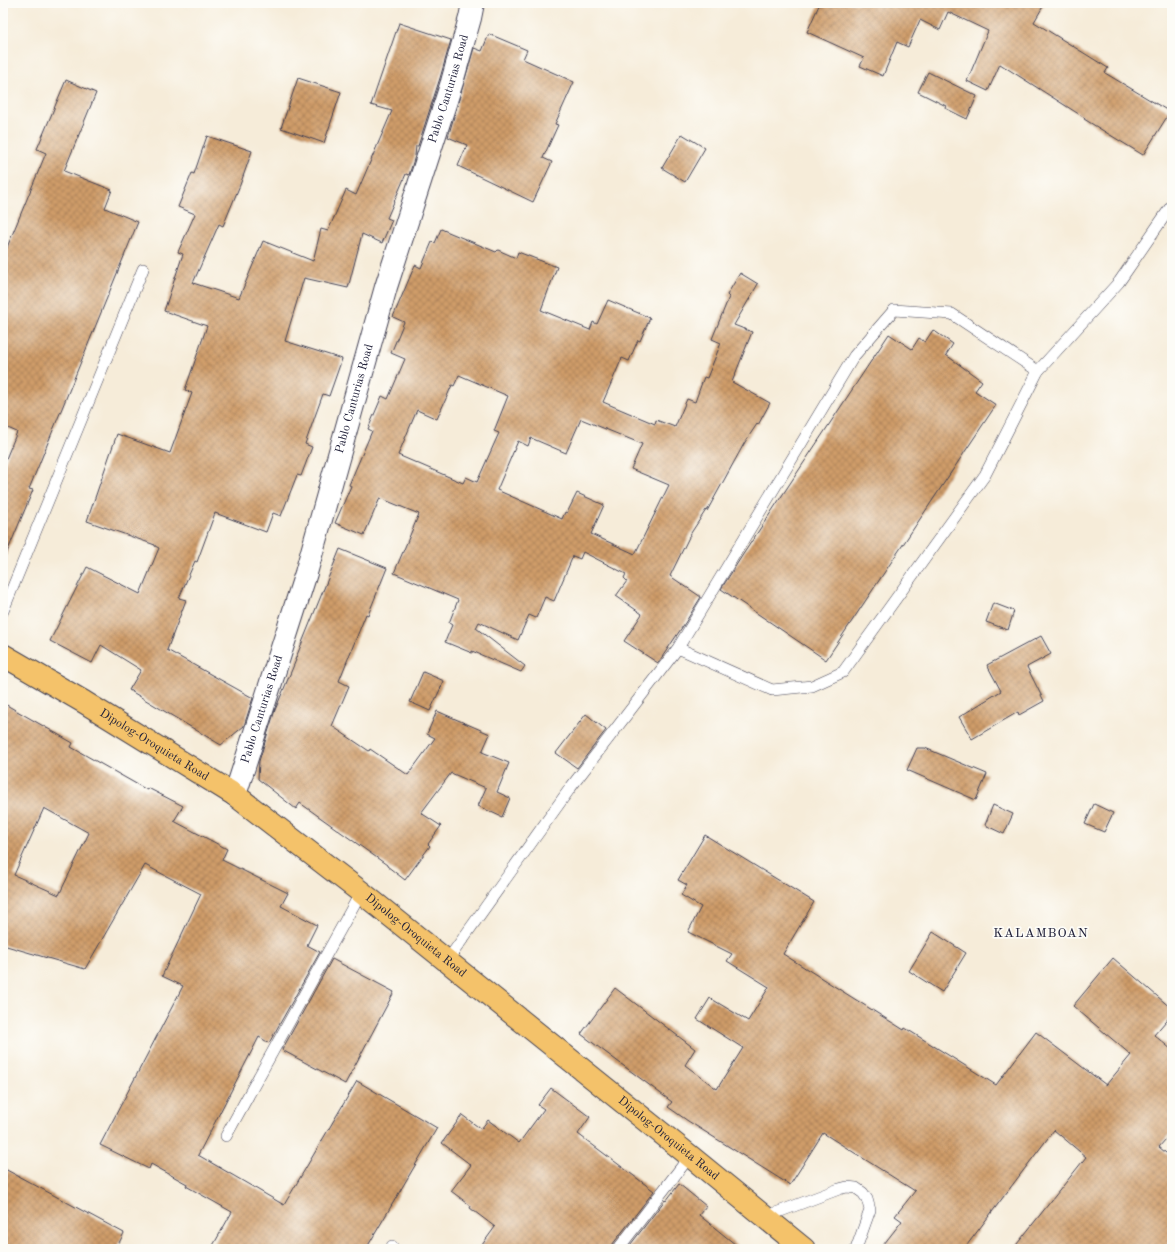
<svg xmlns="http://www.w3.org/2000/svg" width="1175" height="1252" font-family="'Old Standard TT',serif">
<defs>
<pattern id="building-cross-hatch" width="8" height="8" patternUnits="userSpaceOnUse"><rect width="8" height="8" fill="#cf9c69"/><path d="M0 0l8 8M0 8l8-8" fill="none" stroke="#a87f58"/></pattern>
</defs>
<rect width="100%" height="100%" fill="#fdfcf7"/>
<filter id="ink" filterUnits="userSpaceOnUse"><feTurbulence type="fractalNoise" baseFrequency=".025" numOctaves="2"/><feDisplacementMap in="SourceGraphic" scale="8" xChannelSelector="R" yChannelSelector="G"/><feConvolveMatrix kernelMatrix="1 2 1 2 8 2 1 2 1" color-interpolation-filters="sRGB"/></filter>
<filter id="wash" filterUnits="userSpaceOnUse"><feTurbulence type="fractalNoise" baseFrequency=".012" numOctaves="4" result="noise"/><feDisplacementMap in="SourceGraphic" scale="16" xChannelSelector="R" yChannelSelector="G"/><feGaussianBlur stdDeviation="0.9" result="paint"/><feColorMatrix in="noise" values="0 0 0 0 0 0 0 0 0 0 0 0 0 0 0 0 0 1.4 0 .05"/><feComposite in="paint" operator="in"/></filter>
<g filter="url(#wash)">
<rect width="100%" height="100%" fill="#f6ecd9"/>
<g id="blocks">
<g fill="url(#building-cross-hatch)" fill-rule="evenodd">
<path d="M820,3H1045L1034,22L1108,68L1105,73L1170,112L1143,155L1084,119L1085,118L1000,64L988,91L967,81L988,31L948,12L940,30L920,20L908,47L897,42L883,76L860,66L864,58L807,32Z"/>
<path d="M399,23L451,40L440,78L418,146H416L415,156L409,175L406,174L387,218L392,220L382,243L362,234L348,288L304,278L285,341L342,359L329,396L323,394L305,444L312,447L301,476L297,475L281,516L273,513L266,532L215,513L197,562L195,561L179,598L186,600L167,650L253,698L244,726L221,745L129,690L141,670L101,645L92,663L50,641L87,567L140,594L159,548L155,546V545L87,521L117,434L170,453L192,393L185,390L207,326L164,311L183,254L178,252L195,214L178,207L192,173L194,174L207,136L252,151L240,185L223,226L219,224L193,283L239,298L263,241L313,261L321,229L328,231L346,190L356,195L392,111L371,105Z"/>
<path d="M489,34L527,50L523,59L574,82L555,124L558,125L543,158L552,162L533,202L458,166L467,145L448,137L474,48L482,51Z"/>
<path d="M928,72L977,96L967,119L945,108L946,106L918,92Z"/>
<path d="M298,78L341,92L324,143L281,128Z"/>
<path d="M66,80L96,93L64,171L112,190L105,208L138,222L29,489L33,490L3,562V466L17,432L3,426V257L46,153L37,149Z"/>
<path d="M682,134L705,148L685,182L662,168Z"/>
<path d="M441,229L496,252L498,250L516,258L518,252L557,267L541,310L590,330L593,322L597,324L608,300L650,318L640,341L638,340L629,361L622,358L603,402L655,424L656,420L675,427L687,399L695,402L704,377L707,378L721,343L712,339L729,297L727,295L740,273L758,284L734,325L752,332L732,382L770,403L758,425L757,424L745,442L707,511L706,510L691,533L670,576L701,597L685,623L658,663L624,641L642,614L616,596L627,581L624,578L626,574L583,552L580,559L573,556L554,601L545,597L536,618L529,615L518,640L479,622L476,628L525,666L521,672L472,651V653L445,642L452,625L449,623L458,600L394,573L419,514L380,498L364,535L335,523L351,486L349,485L372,431L368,429L382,396L388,399L405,359L391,353L404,322L393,317L415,265L421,268L432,242L435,243ZM459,375L508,396L494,431L499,433L477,482L466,477L463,483L398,455L417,410L437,419L452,385L454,386ZM581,419L642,444L631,469L669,485L635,554L591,534L604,505L577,493L567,513L565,512L562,519L497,490L518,441L528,446L531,438L566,453Z"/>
<path d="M933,330L953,344L946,355L982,381L975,391L996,405L826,660L721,589L742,556L889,334L912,349L919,338L925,342Z"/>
<path d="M340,549L387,568L368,615L366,614L339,681L349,686L332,726L369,751L370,749L408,775L435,738L427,734L437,711L490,734L482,752L509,763L497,792L510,798L502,817L478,806L486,788L451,773L421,813L441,826L428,844L430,846L405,880L387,866V865L300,803L296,809L258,779L259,761L275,710L296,660H295Z"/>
<path d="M993,603L1014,611L1008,630L986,622Z"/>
<path d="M1041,636L1051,654L1027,667L1044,701L1019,715L1018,712L972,739L959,717L1001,691L987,665Z"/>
<path d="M423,672L444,681L430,711L410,702Z"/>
<path d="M3,703L73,743L71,747L147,790L148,788L183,806L174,821L227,849L222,860L288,893L281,906L317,925L307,945L320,952L269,1043L259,1037L198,1155L284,1205L357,1081L437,1128L366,1249H211L232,1212L186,1186L187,1184L151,1164L149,1169L100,1145L183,986L162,976L201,894L145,865L85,969L3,945ZM44,808L89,833L59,895L14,875Z"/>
<path d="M586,714L606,730L577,768L556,753Z"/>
<path d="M917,748H925L987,774L976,800L907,770Z"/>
<path d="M1094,804L1113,813L1104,832L1085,824Z"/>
<path d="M993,805L1013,814L1004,834L985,825Z"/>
<path d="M705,835L814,902L783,954L904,1030L905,1028L996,1085L1036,1032L1106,1085L1131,1055L1073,1006L1113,958L1172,1009V1014L1154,1035L1172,1050V1132L1159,1147L1172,1158V1239L1164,1249H1013L1086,1157L1054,1130L964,1249H880L902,1221L895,1216L915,1191L823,1133L790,1185L688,1121L668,1107L672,1102L581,1034L615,988L695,1049L685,1065L717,1089L743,1048L697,1019L710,998L748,1021L769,987L727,961L732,954L688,932L701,907L681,895L687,885L678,880Z"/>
<path d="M933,932L966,953L942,992L909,971Z"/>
<path d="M332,959L394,992L345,1084L282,1050Z"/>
<path d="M551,1088L590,1117L578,1134L654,1191L612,1245L611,1249H479L495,1227L470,1208L471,1206L451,1191L471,1165L442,1143L462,1115L481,1129L488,1120L519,1143L544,1109L538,1105Z"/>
<path d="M3,1168L124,1233L116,1249H3Z"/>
<path d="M679,1184L706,1206L699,1215L741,1249H627L665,1200L666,1201Z"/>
</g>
</g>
</g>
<g filter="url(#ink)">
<use href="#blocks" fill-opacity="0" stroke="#424053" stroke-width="1"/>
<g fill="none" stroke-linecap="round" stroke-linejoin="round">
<defs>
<g id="lane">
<path d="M1038,371L1119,282L1172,205"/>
<path d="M3,611L143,269"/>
<path d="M447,961L571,787L678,648L854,356L894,310L952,314L1038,371L985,475L843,672L812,686L772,690L678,648"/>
<path d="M226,1136L361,892"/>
<path d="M765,1217L839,1189L847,1187L856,1188L863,1193L867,1199L870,1210L856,1249"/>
<path d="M392,1246L393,1249"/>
<path d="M618,1249L690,1156"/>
</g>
<g id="street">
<path id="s1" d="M235,795L306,573L386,287L452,82L470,18L473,3"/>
</g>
<g id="primary">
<path id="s2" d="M3,655L84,702L235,795L361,892L690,1156L804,1249"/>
</g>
</defs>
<use href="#lane" stroke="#424053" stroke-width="12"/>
<use href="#street" stroke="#424053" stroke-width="24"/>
<use href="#primary" stroke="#424053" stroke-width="24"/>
<use href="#lane" stroke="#fff" stroke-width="11"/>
<use href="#street" stroke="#fff" stroke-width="22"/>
<use href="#primary" stroke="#f4c26a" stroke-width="22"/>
</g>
</g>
<g text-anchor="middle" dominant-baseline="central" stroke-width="3.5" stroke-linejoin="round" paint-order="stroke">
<g font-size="12" fill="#22223b" stroke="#fdfcf7">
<text stroke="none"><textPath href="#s1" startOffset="738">Pablo Canturias Road</textPath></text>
<text stroke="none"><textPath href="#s1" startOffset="414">Pablo Canturias Road</textPath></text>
<text stroke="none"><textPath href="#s1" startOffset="90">Pablo Canturias Road</textPath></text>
<text stroke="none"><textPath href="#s2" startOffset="176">Dipolog-Oroquieta Road</textPath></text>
<text stroke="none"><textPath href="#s2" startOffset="500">Dipolog-Oroquieta Road</textPath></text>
<text stroke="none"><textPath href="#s2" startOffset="824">Dipolog-Oroquieta Road</textPath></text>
</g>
<g font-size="13" letter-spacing="1" fill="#22223b" stroke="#fdfcf7">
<text x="1041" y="933">KALAMBOAN</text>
</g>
</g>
<rect width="1175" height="1252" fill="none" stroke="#fdfcf7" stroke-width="16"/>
</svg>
